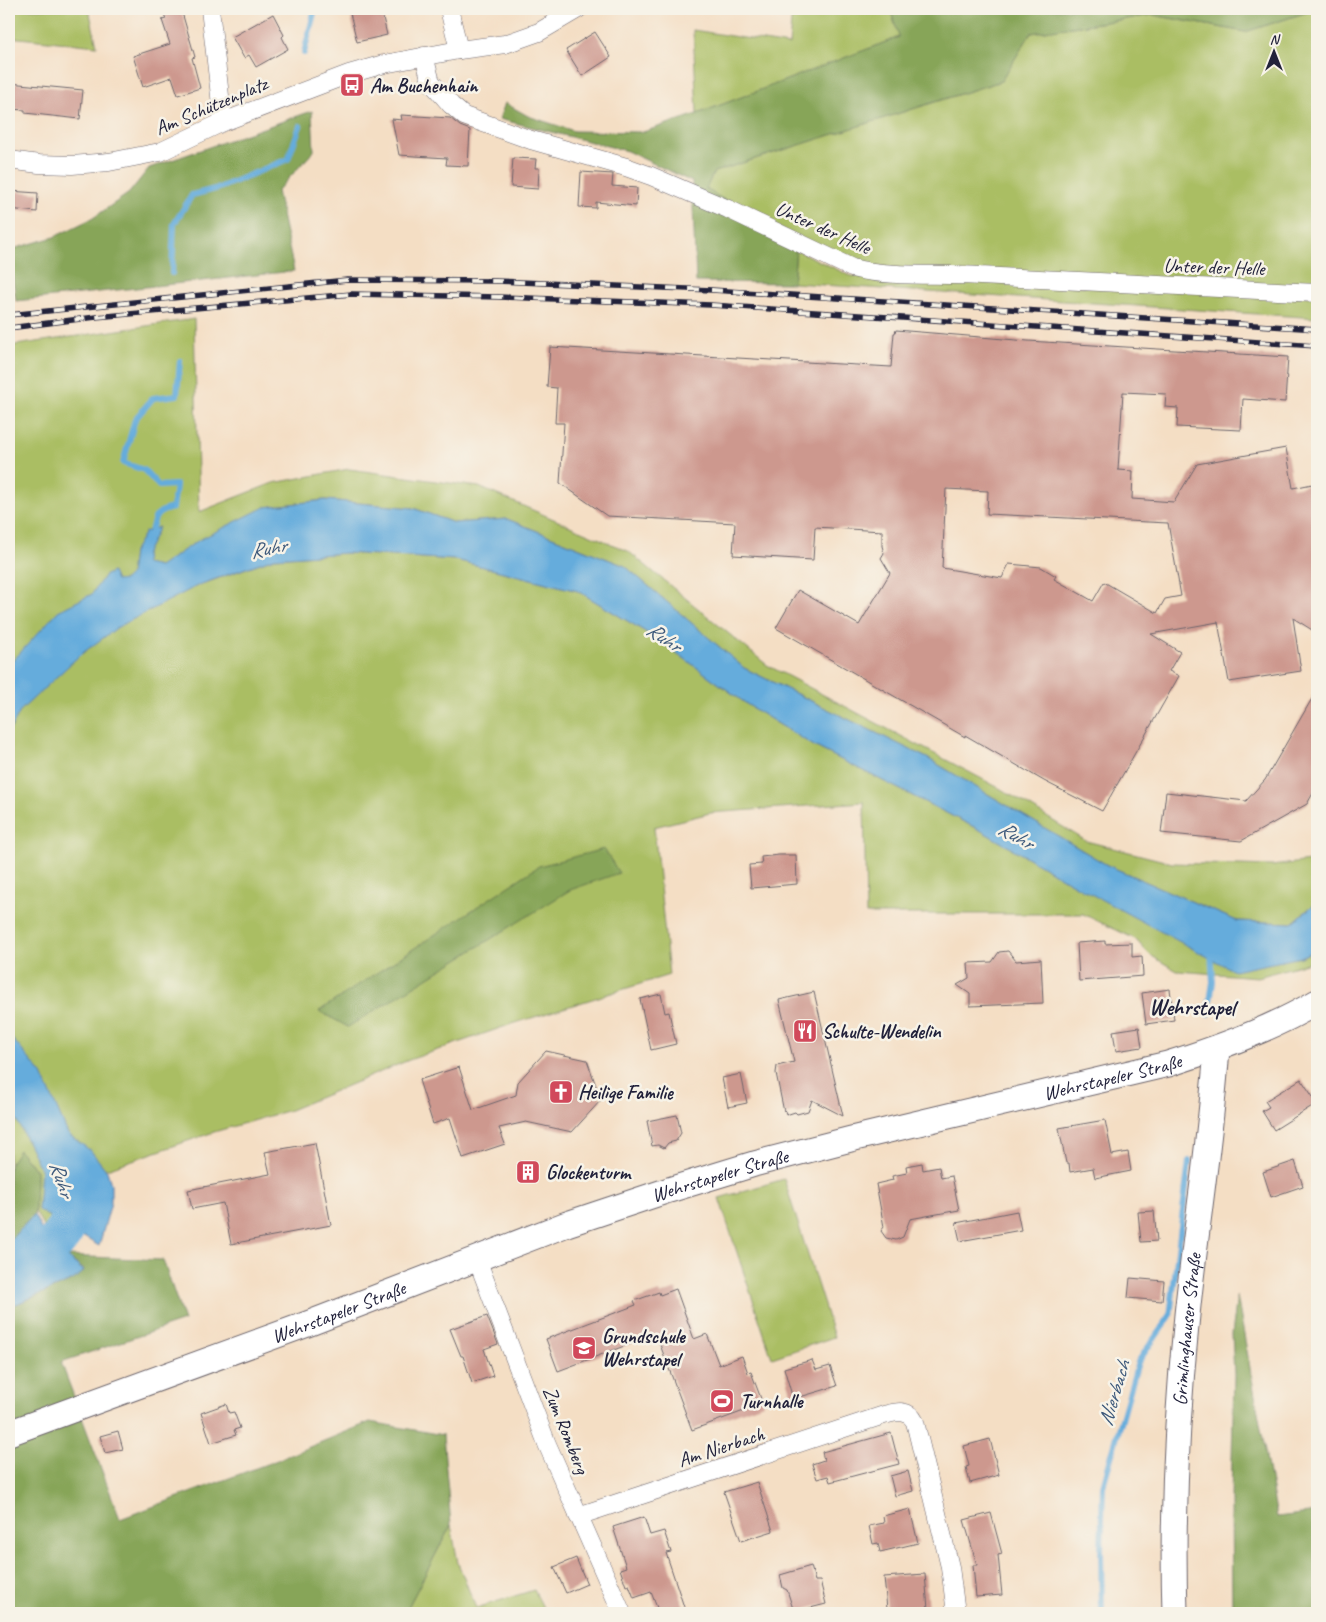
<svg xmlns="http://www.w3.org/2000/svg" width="1326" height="1622" font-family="Caveat,sans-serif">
<rect width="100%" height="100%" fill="#f7f3e8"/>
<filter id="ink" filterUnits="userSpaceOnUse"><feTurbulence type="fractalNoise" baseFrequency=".02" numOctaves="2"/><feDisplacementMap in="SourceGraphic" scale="10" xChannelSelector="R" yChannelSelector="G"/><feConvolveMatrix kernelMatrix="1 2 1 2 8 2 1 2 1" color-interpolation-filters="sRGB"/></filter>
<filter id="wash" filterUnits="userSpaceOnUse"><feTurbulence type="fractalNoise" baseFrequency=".0096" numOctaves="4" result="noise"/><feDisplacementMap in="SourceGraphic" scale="20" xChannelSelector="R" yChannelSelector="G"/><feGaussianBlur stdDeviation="1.12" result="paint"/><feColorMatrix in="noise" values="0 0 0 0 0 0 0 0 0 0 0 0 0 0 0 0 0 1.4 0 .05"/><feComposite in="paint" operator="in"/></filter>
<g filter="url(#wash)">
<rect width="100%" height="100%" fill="#f4dec4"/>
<g fill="#aabe63" stroke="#66704f">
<path d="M9,9H89L97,46L9,37Z"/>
<path d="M792,9H890L900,37L697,114L693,30L789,45Z"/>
<path d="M1317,9V290L861,267L743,211L705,189L714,172L1001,81L1031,33L1153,15L1245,32Z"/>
<path d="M796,250L851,276L1317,297V318L793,283Z"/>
<path d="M194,319L199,512L273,483L349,469L479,487L628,551L767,665L1001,789L1086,841L1172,863L1272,866L1317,860V902L1292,923L1237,921L1107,865L927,758L744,668L625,566L507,519L454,523L413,508L325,500L265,507L200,585L274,558L346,553L456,560L578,591L659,640L748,705L814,746L980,830L1078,887L1301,957L1317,949V960L1258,977L1177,971L1150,955L1135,939L1083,914H866L864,802L710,813L654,827L669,975L509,1025L409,1060L290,1110L214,1132L66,1183L49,1237L35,1211L36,1170L19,1151L9,1165V346Z"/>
<path d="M784,1179L834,1337L772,1358L719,1198Z"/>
<path d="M451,1525L458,1563L476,1608L534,1590L546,1613H405Z"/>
</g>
<g fill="#87a559" stroke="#54644a">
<path d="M890,9H1317L1245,32L1153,15L1031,33L1001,81L714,172L706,189L743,211L796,250L793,283L696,282L692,182L627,151L499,119L505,103L528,116L574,131L643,132L697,114L899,37Z"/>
<path d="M312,111L314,151L277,191L294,271L16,301L9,250L54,237L93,218L129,193L149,168Z"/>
<path d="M604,849L619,873L570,890L348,1027L319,1011L539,866Z"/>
<path d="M19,1150L36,1171L35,1211L34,1215L9,1241V1165Z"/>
<path d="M66,1256L163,1260L184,1321L61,1362L120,1519L280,1459L370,1422L443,1435L451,1525L405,1613H9V1307L73,1280L84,1270Z"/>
<path d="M1237,1296L1277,1517L1317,1512V1613H1232L1231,1498L1234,1375L1232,1334Z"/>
</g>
<g fill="#65acdc" stroke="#44678c">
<path d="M325,500L413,508L454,523L507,519L625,566L744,668L927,758L1107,865L1237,921L1292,923L1317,902V949L1301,957L1234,971L1078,887L980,830L814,746L748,705L659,640L578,591L456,560L346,553L274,558L199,585L118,627L80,655L21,710L9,732V665L58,611L92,594L104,576L112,572L116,581L125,580L130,575L133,552L145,532L159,527L145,555L146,564L159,567L199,540L265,507Z"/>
<path d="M9,1035L42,1074L68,1134L91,1151L107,1171L111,1184V1203L99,1246L38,1210L41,1170L9,1104Z"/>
<path d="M34,1215L47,1240L84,1271L73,1280L9,1307V1241Z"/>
</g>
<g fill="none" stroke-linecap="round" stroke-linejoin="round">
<g stroke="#65acdc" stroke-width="6">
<path d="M304,53L315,9"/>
<path d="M172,273L174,224L192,195L219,188L288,159L300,126"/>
<path d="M150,537C154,519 153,512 173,508L176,485L159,486L144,470L123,463L135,419L153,398L177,395L180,361"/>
<path d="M1208,1014L1213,982L1211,950"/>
<path d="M1102,1613L1101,1552L1103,1486L1138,1362L1170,1316L1189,1161"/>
</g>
<path stroke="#65acdc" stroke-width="39" d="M9,1273C52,1250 85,1232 64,1177"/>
</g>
<g id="blocks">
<g fill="#cd988e" fill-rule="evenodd">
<path d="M162,9H181L195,57L192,58L200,88L178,95L172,77L143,87L133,56L170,44L162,20L166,19Z"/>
<path d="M349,9H381L387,35L357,42Z"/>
<path d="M273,14L284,35L282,37L288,49L256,67L249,55L244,58L232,37Z"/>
<path d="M595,32L611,57L582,76L566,50Z"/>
<path d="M9,83L83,90L80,119L25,113V110L9,109Z"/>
<path d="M401,115L450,118L460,126L470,130L468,166L446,165L447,158L399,155L392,119L402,120Z"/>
<path d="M513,158L536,159L535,168H539L538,189L511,187Z"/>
<path d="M581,172L613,174L612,186L637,188L636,206L596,202V208L579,207Z"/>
<path d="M9,191L38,193L37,212L9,209Z"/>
<path d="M896,330L1028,341L1288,357L1285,402L1243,399L1241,430L1177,427L1178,408L1165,407L1166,394L1123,392L1118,470L1133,471L1132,499L1174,502L1197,464L1286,448L1293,488L1317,483V633L1293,618L1301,671L1229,682L1218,622L1151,634L1180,652L1169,671L1179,676L1102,811L1044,781L965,735V737L776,628L798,590L859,625L890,573L881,558L884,553L882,546V531L815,527L813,560L733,555L735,523L607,516L560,483L564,423H555L557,388L547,387L550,347L891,367L894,333H895ZM946,489L988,491L987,514L1168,523L1181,596L1165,599L1157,613L1104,582L1093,601L1054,579L1056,576L1041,567L1009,564L1002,578L942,568Z"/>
<path d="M1317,690V786L1307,804L1241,841L1161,833L1166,792L1246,801L1265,780Z"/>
<path d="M779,855H796L797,884L751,888L749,865L762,864L761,857Z"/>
<path d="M1105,941V944L1132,943V957L1142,956L1143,976L1079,981L1077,943Z"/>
<path d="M1008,951L1016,961L1041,959L1043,1003L970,1006V994L957,985L969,978L968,963L992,962L999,952Z"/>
<path d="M1170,989L1174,1020L1146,1024L1142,993Z"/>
<path d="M814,992L843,1116L812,1100L808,1111L797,1114L795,1112L786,1115L785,1111L784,1112L776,1073L777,1066L794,1062L779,1000Z"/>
<path d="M661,994L665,1013L669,1012L676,1044L651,1050L640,999Z"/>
<path d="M1139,1027L1142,1047L1116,1051L1113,1031Z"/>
<path d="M546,1051L587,1060L601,1100L572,1132L526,1122L499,1128L505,1144L463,1158L450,1118L433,1124L419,1080L459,1067L473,1110L516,1095L518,1082Z"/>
<path d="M741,1074L747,1103L728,1107L722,1078Z"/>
<path d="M1301,1079L1317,1103L1274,1130L1262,1111L1269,1107L1265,1101Z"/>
<path d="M677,1115L681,1133L676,1141L668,1143L664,1148L658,1145L652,1146L647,1121Z"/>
<path d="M1105,1120L1112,1155L1128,1152L1131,1171L1095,1178L1093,1168L1070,1172L1069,1163H1066L1059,1128Z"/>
<path d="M315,1143L331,1225L231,1244L223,1203L192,1209L188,1190L270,1174L265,1152Z"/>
<path d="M1295,1161L1303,1186L1271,1197L1263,1172Z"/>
<path d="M922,1163L923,1170L939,1167L941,1178L952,1176L959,1210L910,1219L903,1237L896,1240L886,1238L881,1231L884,1227L876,1184L893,1180L892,1176L907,1173L906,1166Z"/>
<path d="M1017,1211L1021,1230L960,1241L956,1223Z"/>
<path d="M1154,1211L1157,1241L1141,1242L1138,1212Z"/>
<path d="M1130,1278L1164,1281L1162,1301L1128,1298Z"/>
<path d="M676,1289L694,1339L707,1334L719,1365L742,1356L748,1373L751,1372L763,1404L692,1430L656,1334L558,1371L546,1339L636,1305L634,1301L659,1292L660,1295Z"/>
<path d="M487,1316L498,1344L484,1349L493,1376L472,1383L463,1356H461L450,1329Z"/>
<path d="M812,1360L816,1370L830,1366L837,1386L793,1399L784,1368Z"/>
<path d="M226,1404L229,1413L234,1412L240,1428L234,1430L236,1435L211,1443L201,1413Z"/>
<path d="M118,1431L123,1449L105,1453L100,1436Z"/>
<path d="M891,1433L899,1464L830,1482L828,1476L817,1479L812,1464L824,1460L822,1452Z"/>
<path d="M990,1439L999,1475L970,1483L966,1467L969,1466L964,1446Z"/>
<path d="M908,1471L913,1491L895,1496L890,1476Z"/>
<path d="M757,1482L773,1531L741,1541L724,1492Z"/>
<path d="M910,1509L918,1543L880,1552L878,1543L873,1544L869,1526L884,1523L883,1516Z"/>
<path d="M991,1513L1002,1554L998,1555L1002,1595L976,1597L973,1565H977L964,1520Z"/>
<path d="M644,1517L650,1535L664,1531L671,1552L666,1553L686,1613H659L651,1592L634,1598L629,1585L626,1586L620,1569L626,1567L613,1527Z"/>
<path d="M576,1558L587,1584L566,1593L554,1567Z"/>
<path d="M811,1566L815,1581H820L826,1604L794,1612L787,1590L783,1588L780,1575Z"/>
<path d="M925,1574L928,1609L899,1611V1608L887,1609L884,1577Z"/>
</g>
</g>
</g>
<g filter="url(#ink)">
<use href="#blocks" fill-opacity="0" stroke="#6c646b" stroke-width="1"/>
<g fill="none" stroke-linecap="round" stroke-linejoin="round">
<defs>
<g id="minor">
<path d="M210,9L223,122"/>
<path d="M449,9L459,50"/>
<path d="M424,56L431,82L451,105L464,116L531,140L626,167L651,176L728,209L852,268C891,278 940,273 980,276C1093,282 1205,287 1317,293"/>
<path d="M9,160L39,164L72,165L109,162L160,152L223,122L349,74L384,64L459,50L505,44L539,32L578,9"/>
<path d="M477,1259L547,1444L622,1613"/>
<path d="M578,1516L884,1415C896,1412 908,1408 915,1422L950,1567L956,1613"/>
</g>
<g id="secondary">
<path id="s1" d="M9,1433L310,1323L567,1224L669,1190L754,1164L851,1139L1168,1064C1219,1048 1272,1029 1317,1002"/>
<path id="s2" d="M1175,1613C1172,1516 1177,1412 1187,1315C1196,1226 1211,1137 1217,1048"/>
</g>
</defs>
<use href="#minor" stroke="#6c646b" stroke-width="19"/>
<use href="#secondary" stroke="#6c646b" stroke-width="27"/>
<use href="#minor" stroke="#fff" stroke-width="18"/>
<use href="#secondary" stroke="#fff" stroke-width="25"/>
<defs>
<g id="rail">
<path d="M9,315L347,280L496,281L712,290L1317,329"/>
<path d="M9,328L96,317L352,294L499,297L711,305L1317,346"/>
</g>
</defs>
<use href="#rail" stroke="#22223b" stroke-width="5.5"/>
<use href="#rail" stroke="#f7f3e8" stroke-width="4" stroke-dasharray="11" stroke-linecap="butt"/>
</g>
</g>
<defs>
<symbol id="bus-square" viewBox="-11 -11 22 22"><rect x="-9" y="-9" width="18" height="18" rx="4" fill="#d1495b" stroke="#f7f3e8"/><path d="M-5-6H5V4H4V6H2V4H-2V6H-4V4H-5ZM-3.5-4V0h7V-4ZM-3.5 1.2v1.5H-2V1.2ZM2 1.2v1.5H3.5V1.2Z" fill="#fff"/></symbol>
<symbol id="restaurant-square" viewBox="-11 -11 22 22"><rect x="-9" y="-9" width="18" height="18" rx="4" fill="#d1495b" stroke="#f7f3e8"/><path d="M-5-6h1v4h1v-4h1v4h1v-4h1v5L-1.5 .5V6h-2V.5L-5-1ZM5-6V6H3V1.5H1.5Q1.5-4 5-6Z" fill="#fff"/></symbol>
<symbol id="church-square" viewBox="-11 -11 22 22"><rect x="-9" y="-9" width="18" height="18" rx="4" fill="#d1495b" stroke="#f7f3e8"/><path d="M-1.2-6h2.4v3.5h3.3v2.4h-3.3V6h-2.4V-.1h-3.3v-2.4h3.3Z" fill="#fff"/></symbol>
<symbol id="building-square" viewBox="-11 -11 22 22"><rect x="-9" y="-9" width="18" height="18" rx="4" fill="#d1495b" stroke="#f7f3e8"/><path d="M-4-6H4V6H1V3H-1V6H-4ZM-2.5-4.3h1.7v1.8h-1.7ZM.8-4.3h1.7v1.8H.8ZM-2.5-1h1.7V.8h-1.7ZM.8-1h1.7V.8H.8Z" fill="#fff"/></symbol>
<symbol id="school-square" viewBox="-11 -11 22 22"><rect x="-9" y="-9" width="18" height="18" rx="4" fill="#d1495b" stroke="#f7f3e8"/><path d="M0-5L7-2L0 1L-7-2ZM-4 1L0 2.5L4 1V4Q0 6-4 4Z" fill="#fff"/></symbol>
<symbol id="stadium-square" viewBox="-11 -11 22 22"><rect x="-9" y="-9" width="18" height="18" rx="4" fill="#d1495b" stroke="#f7f3e8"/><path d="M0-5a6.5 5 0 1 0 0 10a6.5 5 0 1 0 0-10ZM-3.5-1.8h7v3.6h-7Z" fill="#fff"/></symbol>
</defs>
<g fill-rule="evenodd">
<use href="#bus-square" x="338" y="71" width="28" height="28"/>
<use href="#restaurant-square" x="791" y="1017" width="28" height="28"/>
<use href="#church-square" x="547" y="1078" width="28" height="28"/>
<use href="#building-square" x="514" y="1158" width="28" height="28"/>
<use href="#school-square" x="570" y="1334" width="28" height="28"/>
<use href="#stadium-square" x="708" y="1387" width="28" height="28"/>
</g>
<g text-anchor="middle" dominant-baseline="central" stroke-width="5" stroke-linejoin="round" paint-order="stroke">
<g font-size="20" font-weight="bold" fill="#22223b" stroke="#f7f3e8" text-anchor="start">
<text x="370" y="85">Am Buchenhain</text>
<text x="822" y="1031">Schulte-Wendelin</text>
<text x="578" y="1092">Heilige Familie</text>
<text x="546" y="1172">Glockenturm</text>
<text x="602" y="1336">Grundschule<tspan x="602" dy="23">Wehrstapel</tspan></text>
<text x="740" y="1401">Turnhalle</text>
</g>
<g font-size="20" fill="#22223b" stroke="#f7f3e8">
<text transform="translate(211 106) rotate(-23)">Am Schützenplatz</text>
<text transform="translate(823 228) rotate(24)">Unter der Helle</text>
<text transform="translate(1214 267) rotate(2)">Unter der Helle</text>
<text stroke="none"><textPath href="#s1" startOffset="1161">Wehrstapeler Straße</textPath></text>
<text stroke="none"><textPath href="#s1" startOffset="756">Wehrstapeler Straße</textPath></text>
<text stroke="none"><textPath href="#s1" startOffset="351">Wehrstapeler Straße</textPath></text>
<text stroke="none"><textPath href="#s2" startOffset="284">Grimlinghauser Straße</textPath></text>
<text transform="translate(566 1430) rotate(68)">Zum Romberg</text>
<text transform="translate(721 1447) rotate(-18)">Am Nierbach</text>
</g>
<g font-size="21" font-style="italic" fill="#3d597b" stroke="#f7f3e8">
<text transform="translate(268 548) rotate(-11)">Ruhr</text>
<text transform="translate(664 637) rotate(34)">Ruhr</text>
<text transform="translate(1016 835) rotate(30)">Ruhr</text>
<text transform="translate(62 1179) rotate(72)">Ruhr</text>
<text transform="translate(1114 1393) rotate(-73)">Nierbach</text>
</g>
<g font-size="22" font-weight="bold" fill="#22223b" stroke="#f7f3e8">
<text x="1192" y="1008">Wehrstapel</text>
</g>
</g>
<rect width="1326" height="1622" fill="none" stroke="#f7f3e8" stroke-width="30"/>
<g transform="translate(1274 52)" stroke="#f7f3e8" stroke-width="4" paint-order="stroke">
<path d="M0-4L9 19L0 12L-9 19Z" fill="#22223b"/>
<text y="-8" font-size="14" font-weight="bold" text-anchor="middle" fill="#22223b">N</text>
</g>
</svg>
